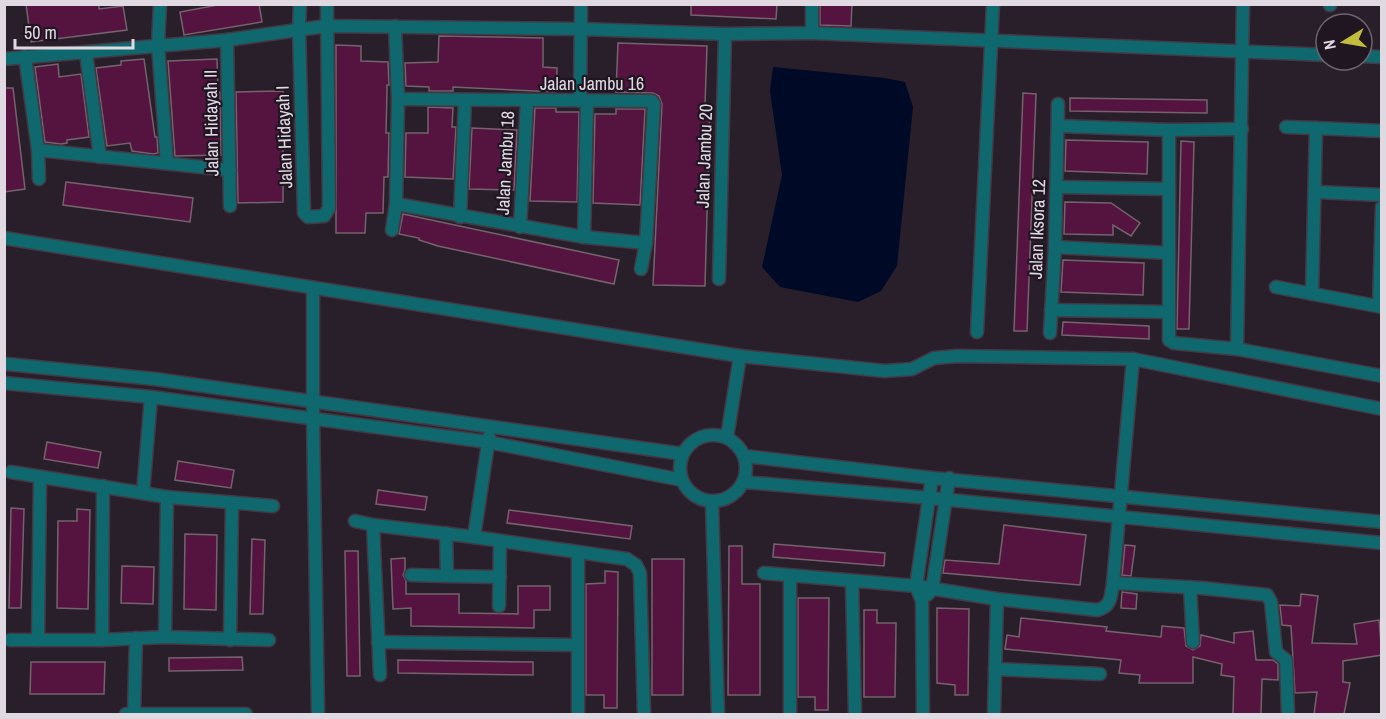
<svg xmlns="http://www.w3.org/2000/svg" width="1386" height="719" font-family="'Archivo Narrow',sans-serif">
<rect width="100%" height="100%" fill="#291f2b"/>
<path fill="#000926" d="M773,67L885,78L905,82L913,107L897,266L881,291L858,302L780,287L762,267L782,175L770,91Z"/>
<g fill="#551340" stroke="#74636c" stroke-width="1.5">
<path d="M26,4H99V9L123,6L127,30L31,42Z"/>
<path d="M223,4H259L262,22L184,35L180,12Z"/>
<path d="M691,4H777L776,19L691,15Z"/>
<path d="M820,4H852L851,26L820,25Z"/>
<path d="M439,36L543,38V67L557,68L556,92L453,87V91H429V87L406,86L405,63L438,62Z"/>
<path d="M618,43L707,46L705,105H710L705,286L653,285L662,104L659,96L653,93L616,92Z"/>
<path d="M336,45L361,46V61L388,62L389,85H387V91L386,133H389L388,177H384L383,213H366L365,233H336Z"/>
<path d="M144,59L155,137H157L158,153L153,154L132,151L130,143L107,146L96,68L121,65V61Z"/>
<path d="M217,59L218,92H220L221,155L175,156L168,61Z"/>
<path d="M58,64L59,77L81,74L89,137L67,140V143L61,144L45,142L35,67Z"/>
<path d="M4,88H13L25,189L4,192Z"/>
<path d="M283,91V202L238,203L236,92Z"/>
<path d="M1023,93L1036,94L1027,331H1014Z"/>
<path d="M1070,98L1207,100V113L1070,111Z"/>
<path d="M428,107L453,108L452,127H456L453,179L405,177L406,133H428Z"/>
<path d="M535,108H556V112H579L577,202L530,201Z"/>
<path d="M616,109H645L640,205L593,203L595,114H616Z"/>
<path d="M472,128L517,130L514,190L469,189Z"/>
<path d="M1066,140L1148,142L1147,174L1065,171Z"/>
<path d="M1181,141L1194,142L1189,329H1177Z"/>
<path d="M66,182L193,198L190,222L63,205Z"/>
<path d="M1065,202L1111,203L1140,223L1131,236L1113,225V235L1064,234Z"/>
<path d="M403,214L619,260L614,284L438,246L419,240V238L399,234Z"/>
<path d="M1063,260L1144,263L1143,295L1061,292Z"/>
<path d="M1063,322L1149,326V339L1062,335Z"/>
<path d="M47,442L101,452L98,468L44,459Z"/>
<path d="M178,461L234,470L231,488L175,480Z"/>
<path d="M378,490L427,497L425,510L376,504Z"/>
<path d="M11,508L24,509L21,608H9Z"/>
<path d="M77,509L90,510L88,609L57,608L58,521H77Z"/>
<path d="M509,510L632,526L630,539L507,523Z"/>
<path d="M1004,525L1086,535L1080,585L943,573L945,560L999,564Z"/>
<path d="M185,534L217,535L216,610L184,609Z"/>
<path d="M252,539L265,540L263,614H250Z"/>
<path d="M774,544L885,553L884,566L773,557Z"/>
<path d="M1125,545L1135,546L1131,576L1122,575Z"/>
<path d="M729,546H742V584H760V695H728Z"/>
<path d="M345,551H358L360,676H347Z"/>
<path d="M405,558V570L403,575L406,581V594H459V613L518,614V586H550V610H534V628L411,626V608L393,609L391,559Z"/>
<path d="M652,559H684L683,695H652Z"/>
<path d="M122,566L154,567L153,604L121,603Z"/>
<path d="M605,571L618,572L617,708H604V695H586V584L605,583Z"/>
<path d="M1122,592L1137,594L1136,609L1121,608Z"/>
<path d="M1301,594L1318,596L1312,643L1357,644L1354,624L1379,620L1382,655L1343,661V682L1350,683L1344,714H1314L1317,692L1295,693L1291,626L1282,625L1280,605L1300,606Z"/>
<path d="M798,598H829L828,710H815V697H798Z"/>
<path d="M937,608L969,609L968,695H955V685L937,683Z"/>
<path d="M864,610H877V623H896L895,697H864Z"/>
<path d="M1021,618L1107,627L1106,631L1161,637L1162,626L1184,628L1186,646L1193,650L1200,646L1201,635L1234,643V633L1253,631L1256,660H1273L1278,664V680L1262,679L1261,714H1233L1234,677L1221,675L1222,664L1193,657V683H1139L1140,675L1119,673L1121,660L1005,649L1007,635L1019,637Z"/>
<path d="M242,657L243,670L169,671V658Z"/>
<path d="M398,660L533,662V675L398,673Z"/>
<path d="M31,662H105L104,694H30Z"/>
</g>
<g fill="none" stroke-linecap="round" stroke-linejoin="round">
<defs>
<g id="street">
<path d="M160,4L158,45L167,163"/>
<path d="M300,4L299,29L304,213L308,217L324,216L329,208L327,4"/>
<path d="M1243,4L1237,349L1382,376"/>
<path d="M1330,5V4"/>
<path d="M395,26L398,99L396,204L584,237L646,243"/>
<path d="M812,33L1326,55"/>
<path d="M227,40L230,206"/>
<path d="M86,53L100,157"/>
<path d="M25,56L38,150L39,179"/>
<path d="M1362,56L1382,57"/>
<path d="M4,59L227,40L326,26L581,29L725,34L812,33V4"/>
<path d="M398,99L652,101L654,104L646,243L641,269"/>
<path d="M580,101L581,4"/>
<path d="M1059,126L1169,130L1242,129"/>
<path d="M1286,127L1316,128"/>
<path d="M1169,130V340L1174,343L1237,349"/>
<path d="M38,150L230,170"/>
<path d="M1057,187L1168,189"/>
<path d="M1316,192L1382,195"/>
<path d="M460,217L465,100"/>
<path d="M520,227L527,101"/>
<path d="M392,230L396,204"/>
<path d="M584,237L587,101"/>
<path d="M4,238L740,356L885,371L912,369L934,358L958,356L1133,359L1113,583C1111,597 1111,607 1097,610L997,599L916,586L764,573"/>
<path d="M1055,247L1168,253"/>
<path d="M719,279L725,34"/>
<path d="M1276,287L1382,307"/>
<path d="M313,288V419L318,714"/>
<path d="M1312,294L1316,128L1382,131"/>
<path d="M1379,306L1382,207"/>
<path d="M1051,310L1168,312"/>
<path d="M977,332L993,4"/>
<path d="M1050,333L1055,247L1058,104"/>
<path d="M1133,359L1382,409"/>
<path d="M7,364L155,379L683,454"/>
<path d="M4,383L151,397L488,442L682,480"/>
<circle cx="713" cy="468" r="33"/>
<path d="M727,437L740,356"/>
<path d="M745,456L932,478L1382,522"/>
<path d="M11,472L167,497L273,506"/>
<path d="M744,482L930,498L1382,543"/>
<path d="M143,493L151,397"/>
<path d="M712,502L718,714"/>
<path d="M355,521L373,525L474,537L627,559L636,565L640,573L644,714"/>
<path d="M373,525L380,675"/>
<path d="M446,533L447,576L500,577"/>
<path d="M474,537L489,437"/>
<path d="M411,575L447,576"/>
<path d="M852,582L855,714"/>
<path d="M1113,583L1202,588L1267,595L1271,602L1276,652L1286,660L1288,714"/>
<path d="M1190,587L1193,642"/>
<path d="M927,595L932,590L949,478"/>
<path d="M499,606L500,541"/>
<path d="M165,637L167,497"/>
<path d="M10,640H102L165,637L269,640"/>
<path d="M38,640L40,477"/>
<path d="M102,640L103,486"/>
<path d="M230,640L232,503"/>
<path d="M378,642L577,645"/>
<path d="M995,669L1100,674"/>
<path d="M126,714H246"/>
<path d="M134,714L136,638"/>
<path d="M578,714V553"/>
<path d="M790,714V576"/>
<path d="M923,714L922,601L916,586L932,478"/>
<path d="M994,714L997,599"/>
</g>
</defs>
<use href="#street" stroke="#433945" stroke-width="15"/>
<use href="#street" stroke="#0f686d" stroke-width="12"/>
</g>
<g text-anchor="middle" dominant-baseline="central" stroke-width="4.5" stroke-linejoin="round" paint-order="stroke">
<g font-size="18" fill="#e0d9e2" stroke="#1f1622">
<text x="592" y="83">Jalan Jambu 16</text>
<text transform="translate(211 123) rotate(-91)">Jalan Hidayah II</text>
<text transform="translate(284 137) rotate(-92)">Jalan Hidayah I</text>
<text transform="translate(704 156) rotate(-88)">Jalan Jambu 20</text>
<text transform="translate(505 163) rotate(-87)">Jalan Jambu 18</text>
<text transform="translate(1037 229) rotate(-88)">Jalan Iksora 12</text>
</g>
</g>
<rect width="1386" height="719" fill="none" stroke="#e0d9e2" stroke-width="12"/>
<g transform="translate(1344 42) rotate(259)"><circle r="28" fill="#1f1622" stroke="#6c646f" stroke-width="1.5"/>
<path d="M0-4.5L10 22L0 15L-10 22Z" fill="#c3bd3e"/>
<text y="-9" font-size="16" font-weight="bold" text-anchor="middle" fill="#e0d9e2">N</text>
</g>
<path d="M15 39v9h118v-9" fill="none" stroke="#e0d9e2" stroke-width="3"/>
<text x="24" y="39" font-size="18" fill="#e0d9e2" stroke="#1f1622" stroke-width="4.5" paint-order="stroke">50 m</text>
</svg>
